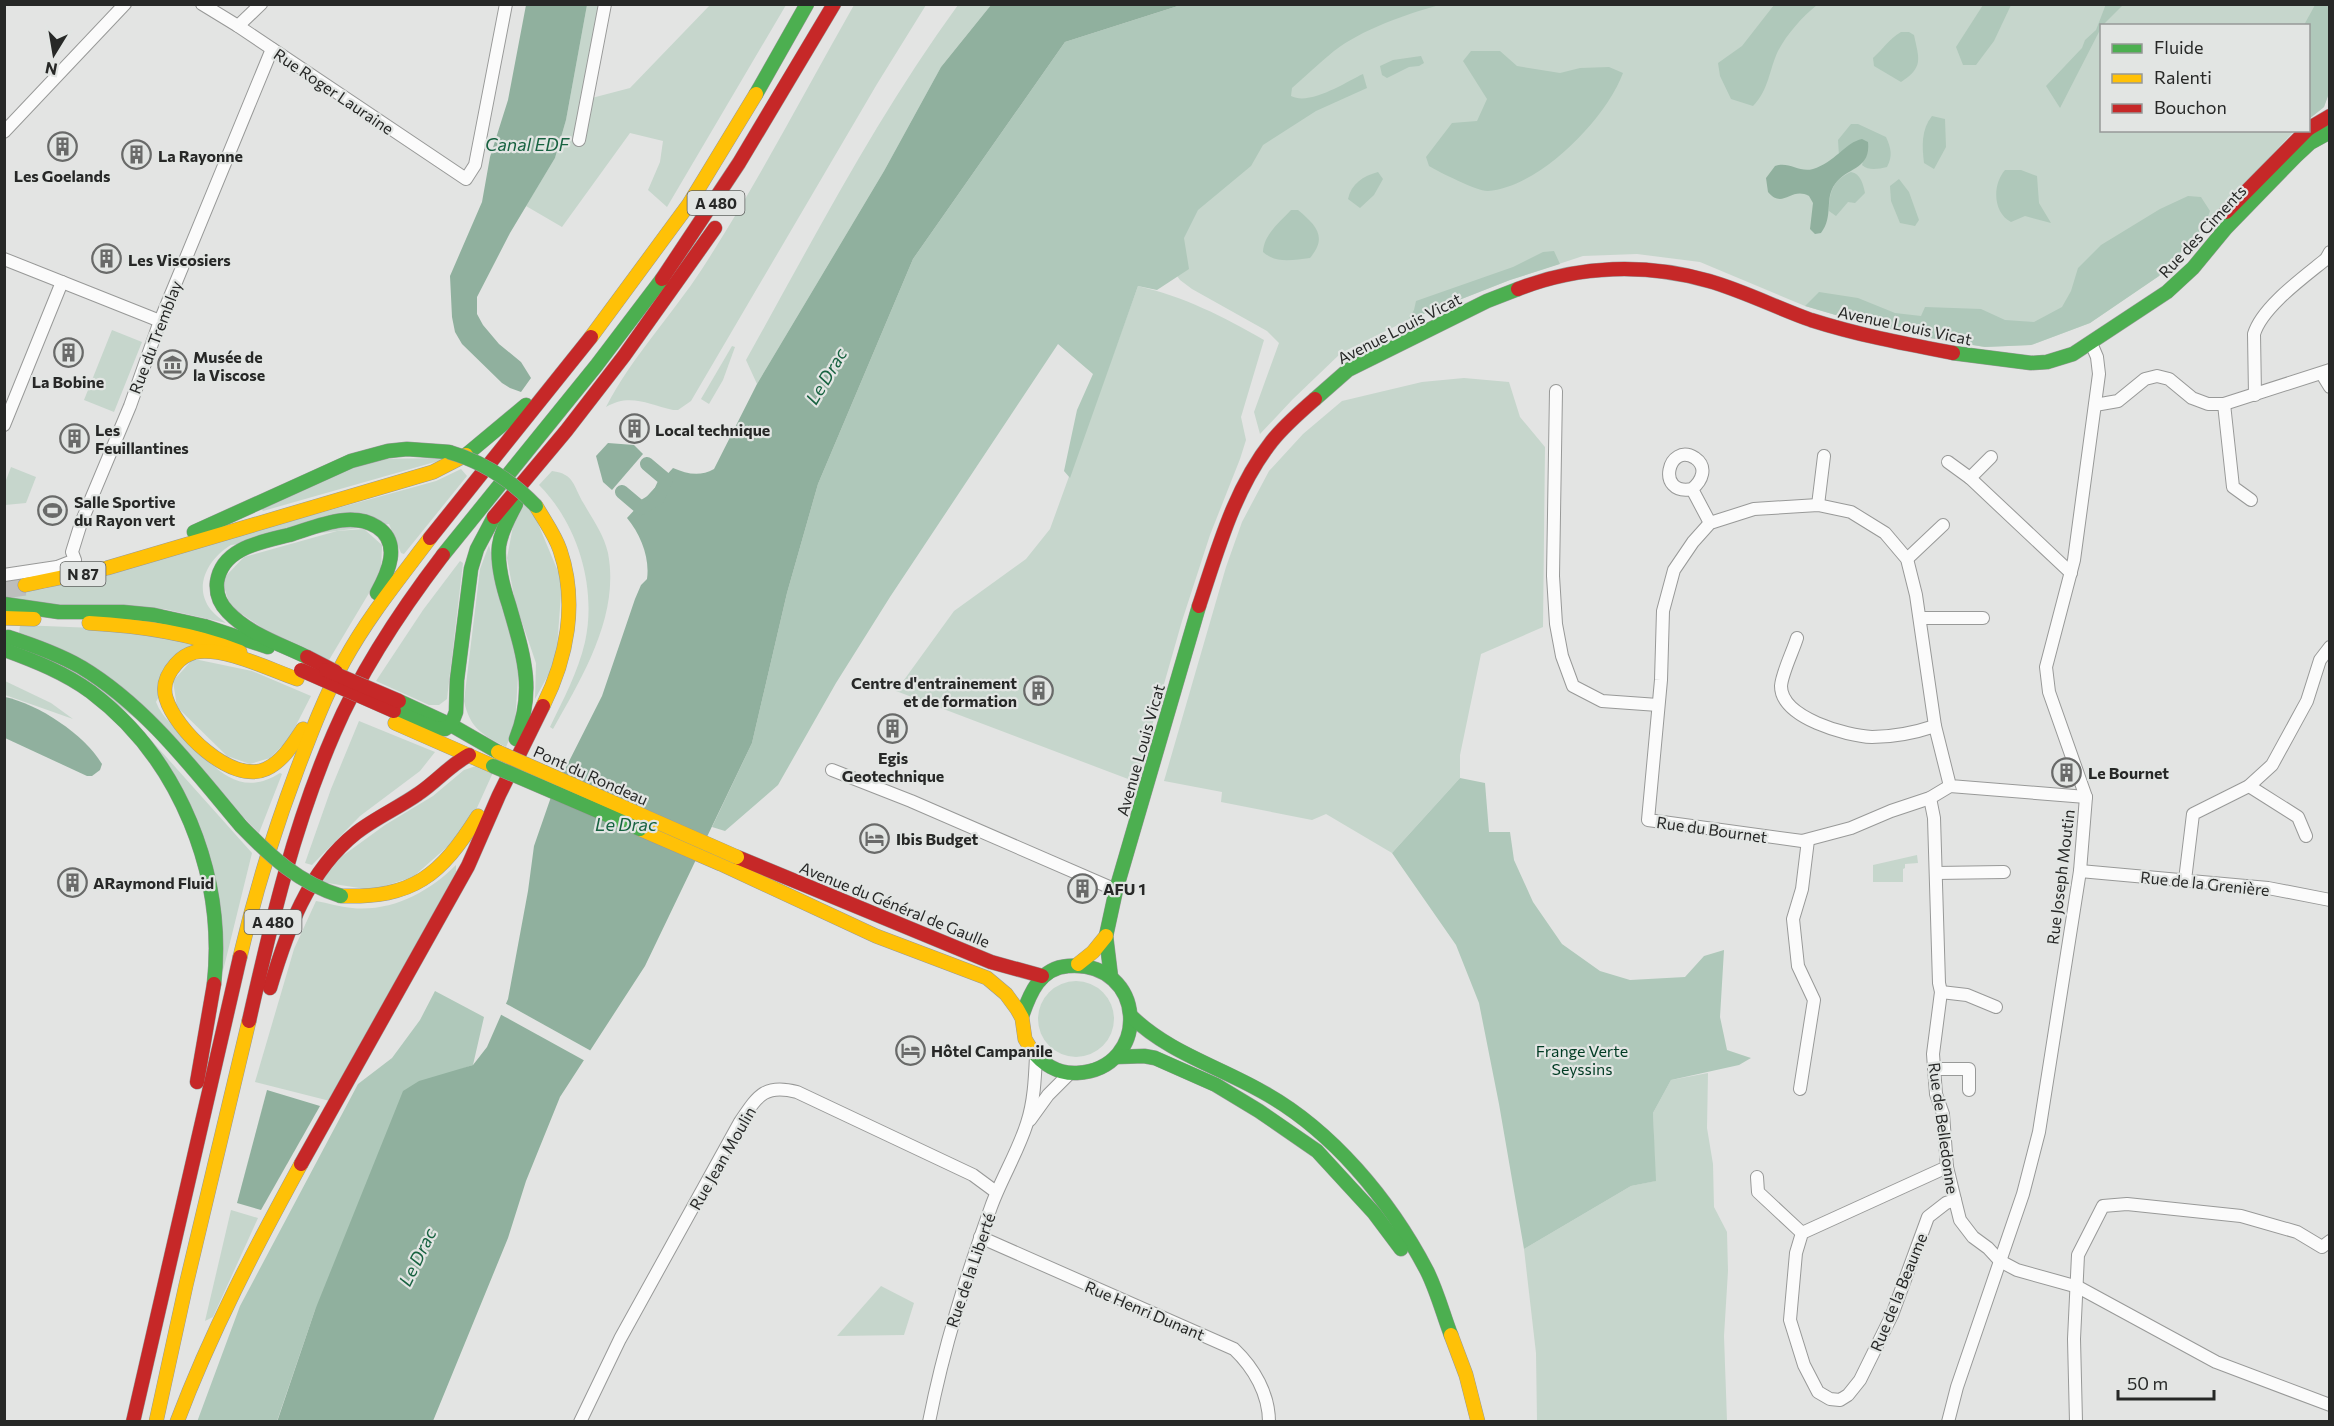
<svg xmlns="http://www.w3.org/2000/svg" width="2334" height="1426" font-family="Commissioner,sans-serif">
<rect width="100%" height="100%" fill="#e3e4e3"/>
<g fill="#c6d6cc">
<path d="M587,5H603L588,99L630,88L710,5H786L667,207L648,190L660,162L663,141L630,133L562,227L526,206L555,158L566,120Z"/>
<path d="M854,5H926L877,84L691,401L678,410H673C648,404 629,393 606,407C631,358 672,315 702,269C757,184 804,93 854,5Z"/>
<path d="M958,5H991L941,67L884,171L757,384L746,360C813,240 877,116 958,5Z"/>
<path d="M1377,5H2329V93L2324,107L2309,119L2308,26H2102V130L2294,131L2159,276L2090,323L2031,345L1985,347L1930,338L1856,321L1805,306L1700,262L1637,254L1583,256L1510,280L1408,320L1341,353L1293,399L1260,434L1254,412L1279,343L1267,331L1192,289L1180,280L1169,265L1215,153Z"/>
<path d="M1138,286C1185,297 1222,316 1264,340L1241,417L1246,440L1240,459L1210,535L1182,621L1136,782L896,691L954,611L1026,559L1050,529Z"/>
<path d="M112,330L142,342L114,412L84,400Z"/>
<path d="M732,346L735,347L723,380L709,404L701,399Z"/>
<path d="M1464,378L1509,382L1520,417L1545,447L1543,627L1481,654L1460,755V778L1392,853L1326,814L1312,820L1221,802L1222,792L1164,781L1226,567L1242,522L1269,471L1303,434L1342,401L1422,382Z"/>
<path d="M449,458L263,511L261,508L369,459Z"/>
<path d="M11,467L36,477L26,503L5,505V483Z"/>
<path d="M461,469L467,476L404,554L401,553L389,524L231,545C209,558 192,586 211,610C215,615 221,619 226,623L164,609L47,607L5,598L4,593L44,589L436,481Z"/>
<path d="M552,471C575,474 573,486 584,504C593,520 604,535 608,553C620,616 582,677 553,729L550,727C563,700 578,672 585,642C597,588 578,524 539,485Z"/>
<path d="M525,503L534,514L562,581L556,661L535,699L536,663L515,602L507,558L513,526Z"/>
<path d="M364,529L382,545L381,573L329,660L277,638L230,606L222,580L244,557L337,531Z"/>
<path d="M489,545L519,658L515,726L506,747C483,735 470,729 464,701L480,569Z"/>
<path d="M460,561L463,563L447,699L439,705H429L376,681L423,610Z"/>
<path d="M20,625L119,629L215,646L182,652L156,702C162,718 177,729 189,741C215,768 239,799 280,773L282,774L259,833L174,746L19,634Z"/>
<path d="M192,660H199L252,671L311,696L289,739L270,758L250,764L227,756L177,707L173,681Z"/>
<path d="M5,681L51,703L73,719L5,695Z"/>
<path d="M359,721L435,752L420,771L360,816L312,865L305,863L331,789Z"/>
<path d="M143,731L252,853L223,971L215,882Z"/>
<path d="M476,766L495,768L476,810L456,839L413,877L372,890L321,882L341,857L385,825L433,796L464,770Z"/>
<path d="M1917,855L1918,863L1905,864V868L1903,869V882H1873V865Z"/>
<path d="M456,865V872L330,1101L255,1082L294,949L316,901C328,903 340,907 352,908C392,912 429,892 456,865Z"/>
<circle cx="1076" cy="1019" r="38"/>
<path d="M1708,1073L1707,1128L1713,1164L1714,1207L1727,1232L1728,1271L1724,1336L1727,1421H1537L1536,1353L1524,1249L1631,1186L1655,1181L1653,1113L1671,1080Z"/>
<path d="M231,1210L258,1218L213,1317L205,1321Z"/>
<path d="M881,1286L914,1303L904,1335L837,1336Z"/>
</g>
<g fill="#afc8ba">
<path d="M2106,4L2123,5L2102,26L2060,108L2046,86L2082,48L2085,40L2096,30Z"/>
<path d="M1181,5H1439C1404,15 1363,29 1334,51C1319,63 1306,76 1292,88L1291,96C1310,106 1346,82 1363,74L1367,88L1316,111L1263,145L1251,166L1198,210L1184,238L1189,269L1157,290L1138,286L1070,478L1064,471L1077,410L1093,374L1058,344L890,597L836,683L778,785L725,831L712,827L752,743L787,593L818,484L913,259L1065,42Z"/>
<path d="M1774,5H1817C1802,17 1787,34 1778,51C1769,70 1769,90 1753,106L1731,99L1720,76L1718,63L1742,46Z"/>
<path d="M1983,5H2011L1994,41L1976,65H1963L1956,47Z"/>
<path d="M2315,5H2327L2329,6V93L2324,107L2309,119L2308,26L2304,25Z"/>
<path d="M1901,32H1909L1914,35C1919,59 1924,67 1901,82L1874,66L1873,58C1883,49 1889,39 1901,32Z"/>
<path d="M1471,51H1500L1517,66L1560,73L1580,68L1609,67L1623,73C1606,119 1540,187 1488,191C1479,192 1439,172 1429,166L1426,157L1452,123L1477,121L1487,99L1463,61Z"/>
<path d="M1421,56L1424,63L1419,66L1409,67L1387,78L1382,75L1380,66L1393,60Z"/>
<path d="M1932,116L1945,119L1946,147L1934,169L1924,163C1922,146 1921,130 1932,116Z"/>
<path d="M1851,124H1858L1886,137C1891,148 1893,156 1887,167C1878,169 1869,171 1862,165L1864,159L1848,146L1839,156L1838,140Z"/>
<path d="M2005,170H2021L2037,176L2039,203L2051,223L2025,216L2011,222C1993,213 1992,185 2005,170Z"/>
<path d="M1378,172L1383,179L1374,195L1360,208L1348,199C1351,184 1363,176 1378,172Z"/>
<path d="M1851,172C1861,174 1863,184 1865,193L1855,203L1848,202L1836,216L1829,211C1829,192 1833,180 1851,172Z"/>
<path d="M1899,179L1909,192L1919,220L1915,226L1900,223L1891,201L1890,186Z"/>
<path d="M2188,196L2201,197L2210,211L2205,225L2159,276L2090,323L2031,345L1985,347L1930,338L1856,321L1805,306L1819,292L1858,298L1895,313L1921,316L1925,307L1981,309L2005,320L2034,322L2062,307L2071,291L2078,268L2101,245L2160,209Z"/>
<path d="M1291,210H1298C1316,225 1328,237 1310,258C1293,260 1276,264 1263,252C1264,234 1280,222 1291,210Z"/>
<path d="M1554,251L1560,264L1510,280L1408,320L1414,310L1416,301L1513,267L1543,252Z"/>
<path d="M1460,778L1485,783L1489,832H1510L1514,860L1533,902L1562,944L1600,971L1630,980L1685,977L1704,956L1724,950L1720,1017L1727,1050L1751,1058L1739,1065L1671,1080L1653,1113L1656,1181L1631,1186L1524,1249L1499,1104L1479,1003L1456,945L1392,853Z"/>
<path d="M435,991L484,1017L473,1065L447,1074L315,1310L277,1421L197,1422L240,1306L358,1084L392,1058L420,1020Z"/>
</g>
<g fill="#90b09e">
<path d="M526,5H587L566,120L555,158L510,233L477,297V314L483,325L499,344L521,362L531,378L521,392L510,388L502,383L462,344L455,332L452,317L450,276L482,202L490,157L508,100Z"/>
<path d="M991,5H1181L1065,42L913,259L818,484L787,593L752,743L645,966L560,1097L526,1181L508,1238L433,1421L277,1422L315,1310L403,1091L419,1081L473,1065L487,1047L508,999L528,891L534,846L551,797L602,696L635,599L641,585L647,579C650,558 641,535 627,518L673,468C687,474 700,477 714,469L757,384L884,171L941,67Z"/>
<path d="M1862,139L1868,142C1871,170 1847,167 1835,184C1824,199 1834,216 1821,233L1815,234L1810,229L1813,203L1809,196C1791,186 1783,210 1768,192L1766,178L1775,166C1789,161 1799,173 1813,169C1834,163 1846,142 1862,139Z"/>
<path d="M608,443L634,445L643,454L612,490L603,482L596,456Z"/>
<path d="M5,697C38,704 84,734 102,764L100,770L92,776H87L5,738Z"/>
<path d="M267,1090L320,1106L261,1210L237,1203Z"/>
</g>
<path fill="#e3e4e3" d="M503,1002L593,1052L587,1062L498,1013Z"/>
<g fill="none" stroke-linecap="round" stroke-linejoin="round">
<path stroke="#90b09e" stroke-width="14" d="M622,492L641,508L658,498L666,480L647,464"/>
<path stroke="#bdbebd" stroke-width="21" stroke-dasharray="21 10" stroke-linecap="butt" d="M4,588L25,585"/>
<defs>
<g id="street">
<path d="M202,4L238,26L466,179L475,165L506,4"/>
<path d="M238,26L261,4"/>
<path d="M4,132L125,4"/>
<path d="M579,140L605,4"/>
<path d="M4,259L62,282"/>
<path d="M2322,374L2330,387"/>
<path d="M1556,391L1553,576L1556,624L1562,656L1573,686L1602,701L1658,705"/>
<path d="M2255,395L2254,334C2262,307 2304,277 2326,259L2330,252"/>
<path d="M2224,404L2233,487L2251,500"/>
<path d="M2095,405L2118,401L2145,379L2157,376L2169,379L2192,398L2208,404H2224L2330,370"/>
<path d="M4,425L62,282L160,321"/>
<path d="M1991,457L1970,478L2071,573"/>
<path d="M1948,462L1970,478"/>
<path d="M1692,489C1702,481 1708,467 1695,458C1668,441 1655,496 1692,489L1710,523"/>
<path d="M1818,505L1824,456"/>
<path d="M1907,559L1943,525"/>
<path d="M4,575L57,567L75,560L72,552L81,523L130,406L160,321L272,49"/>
<path d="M1920,618H1983"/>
<path d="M1797,638C1793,651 1782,673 1781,686C1781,718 1847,736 1872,737C1894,737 1914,733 1935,726"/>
<path d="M832,770L911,801L1116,890"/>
<path d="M1950,786L1935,726L1916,595L1907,559L1885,533L1851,512L1818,505L1754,509L1710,523L1693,542L1674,570L1663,611L1661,680L1648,820L1802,841L1851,828L1891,811L1930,798L1950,786L2086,797"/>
<path d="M2249,786L2298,817L2306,836"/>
<path d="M1930,798L1934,818L1939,983L1941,992L1933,1054L1936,1094L1943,1114L1947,1167L1955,1200L1960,1220L1973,1237L1988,1248L2000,1261L2017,1270L2078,1287L2216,1362L2330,1405"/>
<path d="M2080,871L2268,888L2330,900"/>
<path d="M1936,873L2004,872"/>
<path d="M2185,880L2193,814L2249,786L2272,765L2307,701L2320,660L2330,647"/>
<path d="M1941,992L1967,995L1996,1007"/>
<path d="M1934,1069H1969V1090"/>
<path d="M1800,1089L1814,1000L1798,966L1793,919L1802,889L1808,840"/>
<path d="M1030,1120L1048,1095L1070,1073"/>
<path d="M1947,1167L1802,1233L1796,1253L1790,1320L1804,1365L1818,1392L1830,1399L1840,1400L1848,1395L1860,1380L1892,1315L1928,1217L1946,1203L1955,1200"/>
<path d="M1757,1177L1758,1192L1802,1233"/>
<path d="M980,1237L1234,1349C1254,1368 1269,1394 1269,1422"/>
<path d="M580,1422L620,1339L740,1122C757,1097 764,1083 797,1092L973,1175L996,1192"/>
<path d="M929,1422C944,1346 965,1280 991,1207C1001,1179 1018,1152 1027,1123C1034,1102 1035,1078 1036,1056"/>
<path d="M1948,1422L1957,1387L2023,1194L2039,1132L2080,871L2086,797L2049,692L2046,667L2074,560L2099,374L2097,357L2091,343"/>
<path d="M2076,1422L2074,1339L2078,1255L2103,1206L2127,1204L2241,1216L2297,1232L2322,1247L2330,1241"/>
</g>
<g id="fast">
<path d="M756,94L807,4"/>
<path d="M1953,353L2031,363L2047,362L2073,354L2167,292L2193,268L2226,228L2296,156L2310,143L2330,132"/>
<path d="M1315,399L1348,370L1487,301L1518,289"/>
<path d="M466,455L526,405"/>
<path d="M516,504C509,518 501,531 499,546C497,566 503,587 509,605C523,654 536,689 516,739"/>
<path d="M194,532L351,461L388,451L407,449L449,452"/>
<path d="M443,555L596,366L662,279"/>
<path d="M4,604L59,612H123L154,615L204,626L268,647"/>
<path d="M8,637C33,645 58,654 81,667C146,706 193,769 241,826"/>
<path d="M5,650C35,661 65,673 91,692C180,759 226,875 214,984"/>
<path d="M307,657C280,644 249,634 228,612C220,604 216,593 217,582C222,548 261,542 289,535C316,527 351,510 377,527C402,543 388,573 377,593"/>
<path d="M399,701L451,725L498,752"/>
<path d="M394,711L434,728L445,729L451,725L456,712L457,680L471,569L477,549L494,517"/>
<path d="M1111,977L1106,936L1116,890L1199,606"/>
<path d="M1022,1016C1030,993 1040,968 1068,966C1147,960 1152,1069 1077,1073C1058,1074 1042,1064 1031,1049"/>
<path d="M1131,1016C1168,1052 1217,1066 1261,1091C1331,1129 1390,1200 1427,1271C1437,1291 1443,1314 1451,1335"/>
<path d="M1116,1057L1144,1056L1155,1058L1216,1085L1259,1111L1317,1151L1374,1213L1401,1249"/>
</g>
<g id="slow">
<path d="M591,337L689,204L756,94"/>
<path d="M536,506C544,520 555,535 560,550C578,603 567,658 543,706"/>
<path d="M25,585L107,568L433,472L466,455"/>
<path d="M4,618L34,619"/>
<path d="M89,623C141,626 191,633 240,652"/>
<path d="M297,679C268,669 226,647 195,652C188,654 181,658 176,664C168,673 162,685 166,698C175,729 231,785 266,769C283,761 293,744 303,729"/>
<path d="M395,723L493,766"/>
<path d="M640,829L721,864L876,936L987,978L1006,994L1017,1009L1022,1018L1025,1039L1031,1049"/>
<path d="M341,896C414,898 440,876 478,816"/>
<path d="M240,957C255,893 274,831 297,770C311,733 325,696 344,661C368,617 400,578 430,538"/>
<path d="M1078,964L1093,952L1106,936"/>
<path d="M1451,1335L1466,1375L1478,1422"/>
<path d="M156,1422L186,1285L249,1021"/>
<path d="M177,1422C211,1332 255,1248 301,1164"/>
</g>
<g id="jam">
<path d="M2308,129L2330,116"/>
<path d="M2226,212L2307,130"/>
<path d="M662,279L739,163L834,4"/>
<path d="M1518,289C1579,265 1646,263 1709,281C1744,291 1777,308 1811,320C1858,335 1906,344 1953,353"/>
<path d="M494,517L566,431L624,356L715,228"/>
<path d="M430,538L591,337"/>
<path d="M1199,606C1218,549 1234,489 1272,441C1284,426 1300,412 1315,399"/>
<path d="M737,857L991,962L1042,976"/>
<path d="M270,988C287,931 307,872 356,833C375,818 398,808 418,794C436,782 450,765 469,755"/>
<path d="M249,1021C271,923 294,825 334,733C361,670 401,610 443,555"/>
<path d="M197,1082L214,984"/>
<path d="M301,1164L468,866L499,795L543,706"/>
<path d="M133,1422L240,957"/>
</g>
</defs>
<use href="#street" stroke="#989998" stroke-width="14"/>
<use href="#fast" stroke="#989998" stroke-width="15"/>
<use href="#slow" stroke="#989998" stroke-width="15"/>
<use href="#jam" stroke="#989998" stroke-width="15"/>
<use href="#street" stroke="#fbfbfb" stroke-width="12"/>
<use href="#fast" stroke="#4caf50" stroke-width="14"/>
<use href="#slow" stroke="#ffc107" stroke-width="14"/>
<use href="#jam" stroke="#c62828" stroke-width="14"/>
<defs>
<g id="fast-bridge">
<path d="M449,452C484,462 511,480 536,506"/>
<path d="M493,766L640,829"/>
<path d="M241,826C271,857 299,883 341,896"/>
</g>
<path id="slow-bridge" d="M498,752L737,857"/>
<g id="jam-bridge">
<path d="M307,657L336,672"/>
<path d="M301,670L394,711"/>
<path d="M326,670L399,701"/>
</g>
</defs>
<use href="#fast-bridge" stroke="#989998" stroke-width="15" stroke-linecap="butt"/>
<use href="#slow-bridge" stroke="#989998" stroke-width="15" stroke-linecap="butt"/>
<use href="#jam-bridge" stroke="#989998" stroke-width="15" stroke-linecap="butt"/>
<use href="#fast-bridge" stroke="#4caf50" stroke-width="14"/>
<use href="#slow-bridge" stroke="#ffc107" stroke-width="14"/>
<use href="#jam-bridge" stroke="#c62828" stroke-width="14"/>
</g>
<defs>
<symbol id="building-ring" viewBox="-11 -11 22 22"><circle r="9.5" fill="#e2e5e3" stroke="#696a69" stroke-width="1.5"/><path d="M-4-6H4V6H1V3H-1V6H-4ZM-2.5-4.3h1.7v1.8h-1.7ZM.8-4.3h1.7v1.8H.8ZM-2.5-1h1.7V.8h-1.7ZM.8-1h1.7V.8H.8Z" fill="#696a69"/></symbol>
<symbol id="museum-ring" viewBox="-11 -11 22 22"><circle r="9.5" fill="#e2e5e3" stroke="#696a69" stroke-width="1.5"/><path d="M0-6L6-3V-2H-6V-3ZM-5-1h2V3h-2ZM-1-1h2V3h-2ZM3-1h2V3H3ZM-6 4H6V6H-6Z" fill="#696a69"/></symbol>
<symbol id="stadium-ring" viewBox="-11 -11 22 22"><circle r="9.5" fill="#e2e5e3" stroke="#696a69" stroke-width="1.5"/><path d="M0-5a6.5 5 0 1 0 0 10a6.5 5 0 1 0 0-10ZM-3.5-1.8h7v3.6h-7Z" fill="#696a69"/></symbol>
<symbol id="hotel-ring" viewBox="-11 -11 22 22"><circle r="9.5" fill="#e2e5e3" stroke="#696a69" stroke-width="1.5"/><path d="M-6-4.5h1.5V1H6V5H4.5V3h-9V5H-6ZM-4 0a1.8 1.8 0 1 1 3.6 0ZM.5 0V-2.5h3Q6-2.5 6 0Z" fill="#696a69"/></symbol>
</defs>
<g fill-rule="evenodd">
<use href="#building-ring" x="46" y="130" width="33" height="33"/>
<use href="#building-ring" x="120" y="138" width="33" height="33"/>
<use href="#building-ring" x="90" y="242" width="33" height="33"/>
<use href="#building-ring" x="52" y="336" width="33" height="33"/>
<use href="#museum-ring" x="156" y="348" width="33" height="33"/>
<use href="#building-ring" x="618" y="412" width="33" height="33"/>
<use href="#building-ring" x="58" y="422" width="33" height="33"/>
<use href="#stadium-ring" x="36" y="494" width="33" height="33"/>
<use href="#building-ring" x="1022" y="674" width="33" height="33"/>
<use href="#building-ring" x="876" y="712" width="33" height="33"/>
<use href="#building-ring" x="2050" y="756" width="33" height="33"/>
<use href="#hotel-ring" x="858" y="822" width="33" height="33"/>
<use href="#building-ring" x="56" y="866" width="33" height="33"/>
<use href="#building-ring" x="1066" y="872" width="33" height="33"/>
<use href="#hotel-ring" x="894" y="1034" width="33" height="33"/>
</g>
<g text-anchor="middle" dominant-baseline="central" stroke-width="4.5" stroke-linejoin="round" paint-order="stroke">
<g fill="#e2e5e3" stroke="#5f615f" stroke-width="1.5">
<rect x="687.5" y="191" width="57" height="24" rx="4.5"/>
<rect x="60.5" y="562" width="45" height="24" rx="4.5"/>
<rect x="244.5" y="910" width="57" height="24" rx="4.5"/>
</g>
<g font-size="15" font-weight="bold" fill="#272827">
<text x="716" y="203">A 480</text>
<text x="83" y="574">N 87</text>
<text x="273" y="922">A 480</text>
</g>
<g font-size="16" fill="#272827" stroke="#e2e5e3">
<text transform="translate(334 91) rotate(34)">Rue Roger Lauraine</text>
<text transform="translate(2202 231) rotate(-47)">Rue des Ciments</text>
<text transform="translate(1905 325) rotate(12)">Avenue Louis Vicat</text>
<text transform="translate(1399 328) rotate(-27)">Avenue Louis Vicat</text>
<text transform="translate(155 337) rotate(-69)">Rue du Tremblay</text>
<text transform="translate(1140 750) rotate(-74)">Avenue Louis Vicat</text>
<text transform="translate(591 775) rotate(24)">Pont du Rondeau</text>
<text transform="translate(1712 829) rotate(8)">Rue du Bournet</text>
<text transform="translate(2060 877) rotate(-83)">Rue Joseph Moutin</text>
<text transform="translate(2205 883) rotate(6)">Rue de la Grenière</text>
<text transform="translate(895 904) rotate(22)">Avenue du Général de Gaulle</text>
<text transform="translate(1944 1128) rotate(82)">Rue de Belledonne</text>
<text transform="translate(722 1158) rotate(-60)">Rue Jean Moulin</text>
<text transform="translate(970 1270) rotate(-71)">Rue de la Liberté</text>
<text transform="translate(1898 1292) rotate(-68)">Rue de la Beaume</text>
<text transform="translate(1145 1310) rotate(23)">Rue Henri Dunant</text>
</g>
<g font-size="16" font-weight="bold" fill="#272827" stroke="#e2e5e3" text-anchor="start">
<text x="158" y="155">La Rayonne</text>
<text x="62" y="175" text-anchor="middle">Les Goelands</text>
<text x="128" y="259">Les Viscosiers</text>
<text x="193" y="356">Musée de<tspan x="193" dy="18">la Viscose</tspan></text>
<text x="68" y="381" text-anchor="middle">La Bobine</text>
<text x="95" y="429">Les<tspan x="95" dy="18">Feuillantines</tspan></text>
<text x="655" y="429">Local technique</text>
<text x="74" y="501">Salle Sportive<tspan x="74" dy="18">du Rayon vert</tspan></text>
<text x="1017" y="682" text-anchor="end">Centre d'entrainement<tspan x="1017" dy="18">et de formation</tspan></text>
<text x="893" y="757" text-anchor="middle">Egis<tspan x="893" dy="18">Geotechnique</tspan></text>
<text x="2088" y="772">Le Bournet</text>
<text x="896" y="838">Ibis Budget</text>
<text x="93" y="882">ARaymond Fluid</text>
<text x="1103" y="888">AFU 1</text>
<text x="931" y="1050">Hôtel Campanile</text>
</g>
<g font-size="16" fill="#003b23" stroke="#e2e5e3">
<text x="1582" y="1050">Frange Verte<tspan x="1582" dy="18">Seyssins</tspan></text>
</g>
<g font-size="18" font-style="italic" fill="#176240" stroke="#e2e5e3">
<text x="527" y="144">Canal EDF</text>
<text transform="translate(826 376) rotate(-59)">Le Drac</text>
<text x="626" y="824">Le Drac</text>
<text transform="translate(417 1257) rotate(-64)">Le Drac</text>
</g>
</g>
<rect width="2334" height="1426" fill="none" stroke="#272827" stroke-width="12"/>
<rect x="2100" y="24" width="210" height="108" fill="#e2e5e3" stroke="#979998" stroke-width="1.5"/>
<rect x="2112" y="44" width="30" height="9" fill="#4caf50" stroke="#979998" stroke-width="1.5"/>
<text x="2154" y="54" font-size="18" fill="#272827">Fluide</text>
<rect x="2112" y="74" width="30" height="9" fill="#ffc107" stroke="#979998" stroke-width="1.5"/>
<text x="2154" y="84" font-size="18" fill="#272827">Ralenti</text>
<rect x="2112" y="104" width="30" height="9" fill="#c62828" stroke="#979998" stroke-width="1.5"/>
<text x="2154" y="114" font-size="18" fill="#272827">Bouchon</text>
<g transform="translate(54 54) rotate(191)" stroke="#e2e5e3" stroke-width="4.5" paint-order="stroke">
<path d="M0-4.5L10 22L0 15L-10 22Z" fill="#272827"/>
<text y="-9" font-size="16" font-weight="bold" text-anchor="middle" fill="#272827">N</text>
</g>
<path d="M2118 1390v9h96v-9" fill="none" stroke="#272827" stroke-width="3"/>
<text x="2127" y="1390" font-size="18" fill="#272827" stroke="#e2e5e3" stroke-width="4.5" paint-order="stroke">50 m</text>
</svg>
